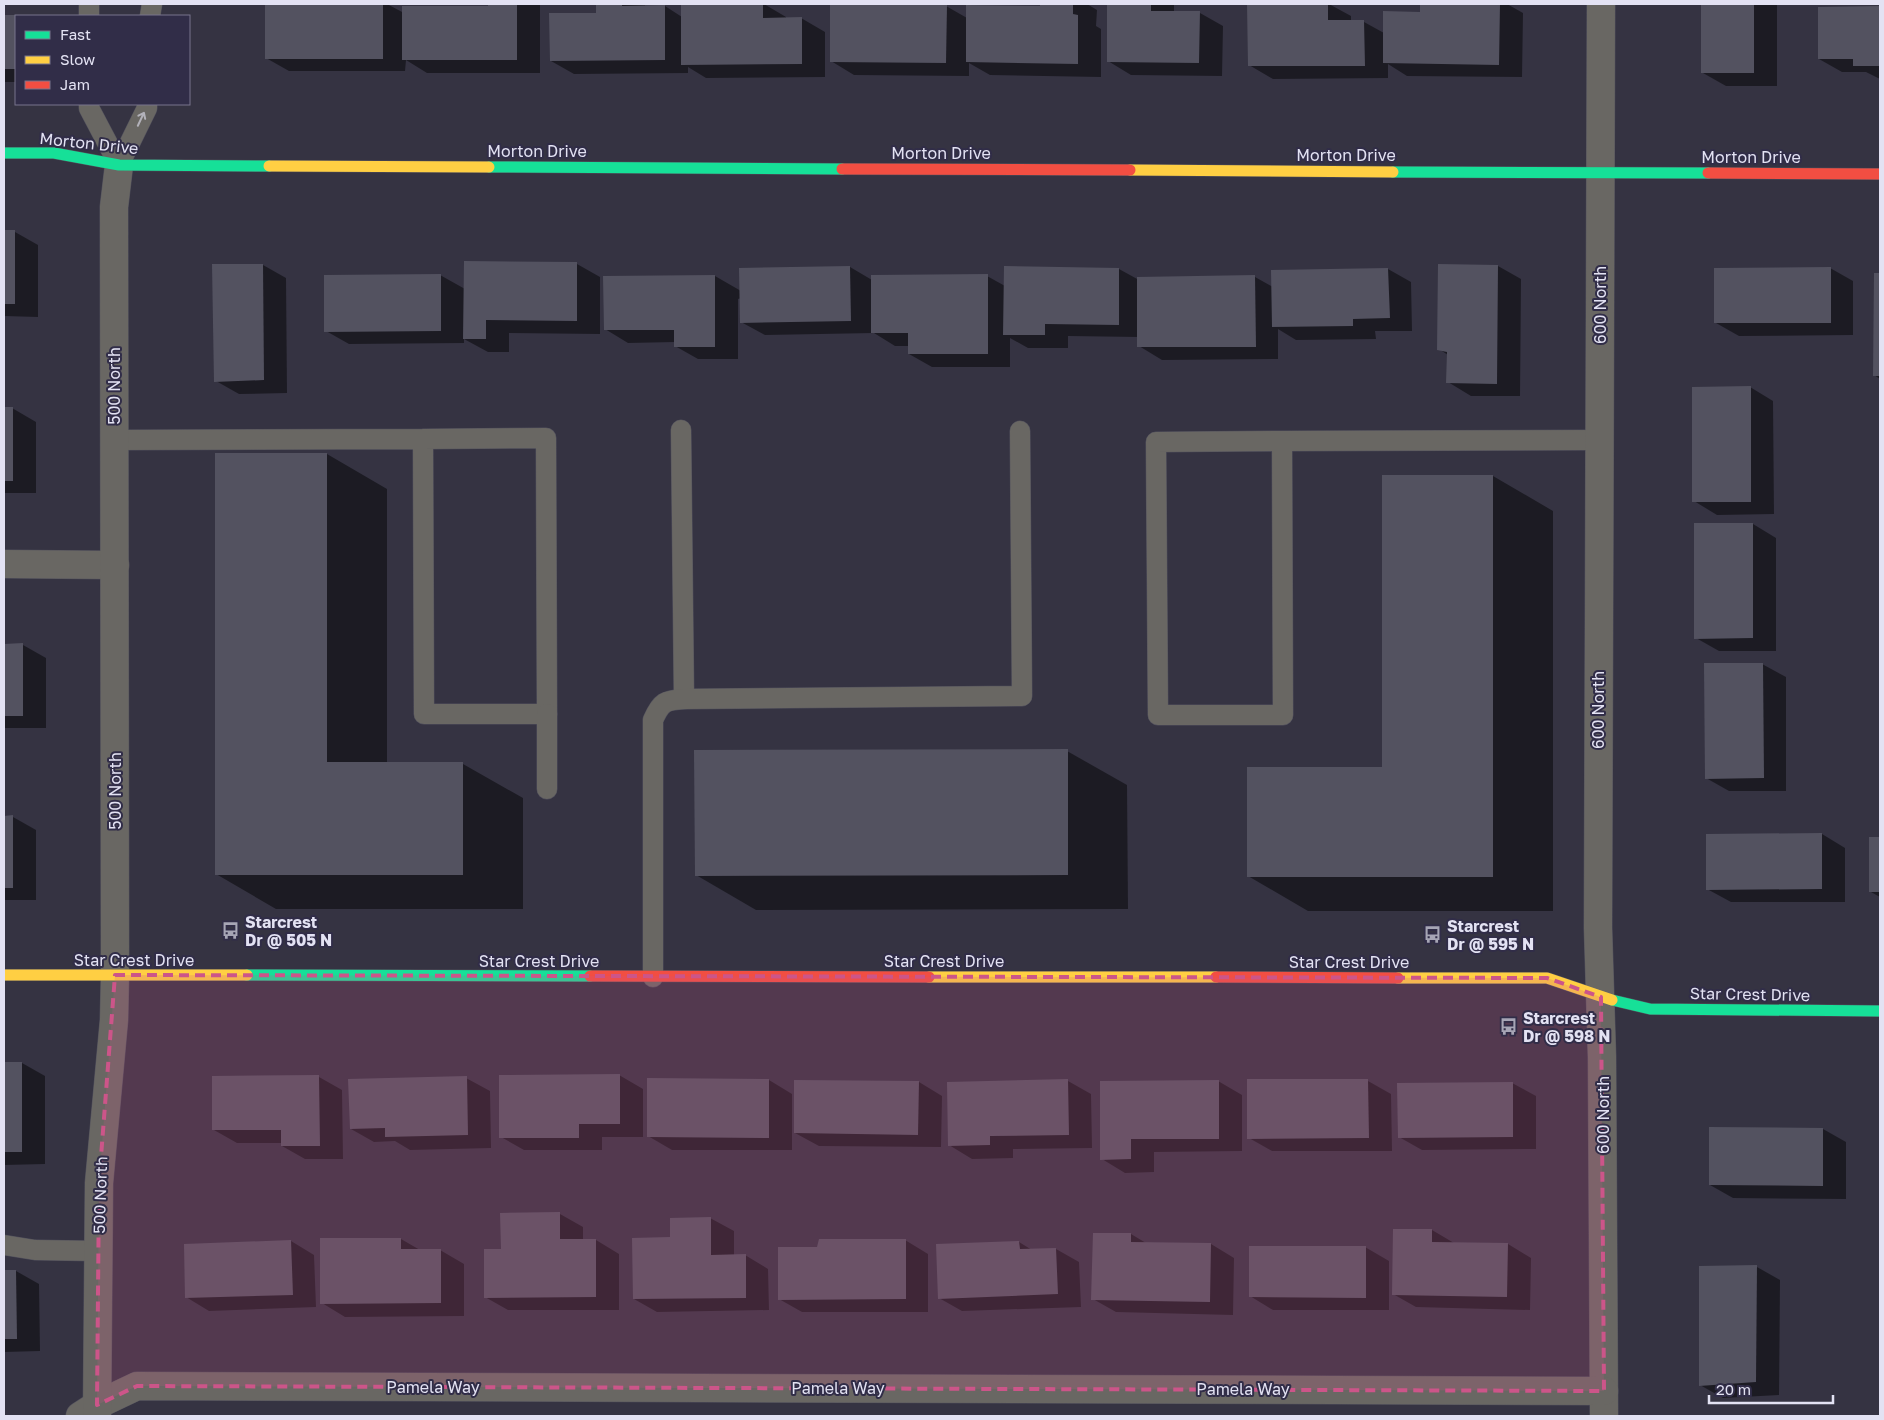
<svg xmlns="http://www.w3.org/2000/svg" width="1884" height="1420" font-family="'Golos Text',sans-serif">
<rect width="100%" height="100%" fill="#353342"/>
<g fill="#0007">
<path d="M293,4H387L404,13L489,8V4H540V73H427L406,60L405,71H289L266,58Z"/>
<path d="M597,4H645V7L665,6L682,17V4H764L786,17V19L801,18L825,32V77L706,78L688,67V73L574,74L551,61L597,14Z"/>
<path d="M1041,4H1087L1097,10L1096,26L1101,29V77L990,75L969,63V76L854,75L831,61L946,6L967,18L1041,7Z"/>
<path d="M1108,4H1174V12L1200,13L1223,26L1222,76L1131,75L1108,61Z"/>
<path d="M1249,4H1329L1351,16V22H1364L1384,33L1422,13V4H1507L1523,13L1522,77L1407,76L1388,64V78L1273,79L1249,65Z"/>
<path d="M1703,4H1777V86H1726L1703,73Z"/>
<path d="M1880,7V79L1866,72H1842L1819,59V8Z"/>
<path d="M4,16L16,17V82H4Z"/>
<path d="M4,231L15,232L38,245V317L4,316Z"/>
<path d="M465,263L577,264L600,277V334L509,333V352H488L464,339V343L349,344L326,331L440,275L465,289Z"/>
<path d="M263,265L286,278L287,393L239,394L216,381Z"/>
<path d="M1498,266L1521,279L1520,396H1471L1448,382V355L1439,349Z"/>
<path d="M850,267L872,280L987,276L1005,286V267L1119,269L1139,280L1255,277L1273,287L1388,269L1411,282L1412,331H1375L1376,339L1296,340L1278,329V359L1162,360L1139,346V337L1068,336V348H1028L1010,338V367H932L909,354V346H895L874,333L765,335L741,322V298L738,299V359H698L675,346V342L628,343L605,329V277L715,276L741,291Z"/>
<path d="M1830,268L1853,281V335L1739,336L1716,323Z"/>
<path d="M1875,275H1880V379L1874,375Z"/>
<path d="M1750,387L1773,401L1774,514L1717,515L1694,501Z"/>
<path d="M4,408H12L36,422V493H4Z"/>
<path d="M327,454L387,489V764H463L523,798V909H276L216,874Z"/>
<path d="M1383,476H1493L1553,511V911H1308L1248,876L1383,768Z"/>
<path d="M1753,524L1776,538V651H1719L1696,638Z"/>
<path d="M4,645H23L46,658V728H4Z"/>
<path d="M1762,664L1786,677V791H1729L1706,778Z"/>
<path d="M1067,751L1127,785L1128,909L756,910L696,875Z"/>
<path d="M4,817H13L36,830V900H4Z"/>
<path d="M1822,834L1845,848V902H1731L1707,889Z"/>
<path d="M1870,838H1880V897L1871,892Z"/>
<path d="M4,1063H22L45,1076V1164L4,1165Z"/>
<path d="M619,1075L643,1089V1137H602V1150H524L501,1137Z"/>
<path d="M319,1077L342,1090L343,1159H305L282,1146V1143H237L214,1130Z"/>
<path d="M466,1078L490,1091L491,1148L410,1150L395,1141L374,1142L351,1129Z"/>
<path d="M648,1080H769L792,1094V1150H672L648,1136Z"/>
<path d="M1068,1081L1091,1094L1092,1148L1013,1149V1158L972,1159L949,1145Z"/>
<path d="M1218,1081L1242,1095V1151L1154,1152V1172L1125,1173L1102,1159L1101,1082Z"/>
<path d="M1368,1081L1391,1094L1392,1151H1272L1249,1138Z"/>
<path d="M919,1082L942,1096L941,1147L819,1146L795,1133Z"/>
<path d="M1512,1083L1536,1096V1149L1422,1150L1399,1137Z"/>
<path d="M1823,1129L1846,1142V1199L1733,1198L1710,1185Z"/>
<path d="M560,1214L583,1227V1240H596L619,1254V1310H508L485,1297L502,1251Z"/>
<path d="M710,1218L734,1231V1255H745L768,1269L769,1310L657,1312L634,1299L672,1239Z"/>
<path d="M1432,1230L1454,1243L1508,1244L1531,1258L1530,1310L1416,1307L1393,1294Z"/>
<path d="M1131,1234L1146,1243L1211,1244L1234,1258L1233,1315L1116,1312L1093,1299Z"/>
<path d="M401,1239L420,1250H440L464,1264V1316L345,1317L322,1303Z"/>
<path d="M905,1240L928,1254V1312H802L779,1299Z"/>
<path d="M291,1241L314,1255L316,1307L209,1311L186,1297Z"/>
<path d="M1019,1242L1032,1250L1056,1249L1079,1262L1081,1307L962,1311L939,1298Z"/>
<path d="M1365,1247L1389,1261V1310H1273L1250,1296Z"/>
<path d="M1700,1267H1757L1780,1280L1779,1395L1723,1398L1700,1385Z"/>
<path d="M4,1271H16L39,1284L40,1351L4,1352Z"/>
</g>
<g fill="#535260">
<rect x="265" y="4" width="118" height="55"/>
<path d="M488,4H517V60H402V6H488Z"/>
<path d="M596,4H622V6L665,5V60L550,61L549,13H596Z"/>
<path d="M681,4H763V18L802,17V64L681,65Z"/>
<path d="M830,4L947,5L946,63L830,62Z"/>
<path d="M1040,4H1073V14L1078,15V64L966,62V5L1040,6Z"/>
<path d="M1107,4H1151V11H1200L1199,63L1107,62Z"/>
<path d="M1247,4H1328V20H1364L1365,66H1248Z"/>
<path d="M1420,4H1500L1499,65L1383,63V11L1420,12Z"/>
<rect x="1701" y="4" width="53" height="69"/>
<path d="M1880,6V66H1853V59H1818V7Z"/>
<rect x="4" y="15" width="12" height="54"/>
<rect x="4" y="230" width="11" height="74"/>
<path d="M464,261L577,262V321L486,320V339H463Z"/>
<path d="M212,264H263L264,380L214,382Z"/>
<path d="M1438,264L1498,265L1497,384L1446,383L1447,352L1437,350Z"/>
<path d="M850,266L851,321L740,323L739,268Z"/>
<path d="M1004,266L1119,268V325L1045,324V335H1003Z"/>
<path d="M1831,267V323H1714V268Z"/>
<path d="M1388,268L1390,318L1353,319V326L1272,327L1271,270Z"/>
<path d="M1874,273H1880V376H1873Z"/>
<path d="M441,274V331L324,332V275Z"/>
<path d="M988,274V354H908V333H871V275Z"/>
<path d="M715,275V347H674V330H604L603,276Z"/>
<path d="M1255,275L1256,347H1137V277Z"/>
<path d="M1751,386V502H1692V387Z"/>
<rect x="4" y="407" width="9" height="74"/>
<path d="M215,453H327V762H463V875H215Z"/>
<path d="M1382,475H1493V877H1247V767H1382Z"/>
<path d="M1694,523H1753V638L1694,639Z"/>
<path d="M23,643V716H4V644Z"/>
<path d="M1704,663H1763L1764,778L1705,779Z"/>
<path d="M1068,749V875L695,876L694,750Z"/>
<path d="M13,815V888H4V816Z"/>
<path d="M1822,833V889L1706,890V834Z"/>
<rect x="1869" y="837" width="11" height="55"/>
<rect x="4" y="1062" width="18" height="90"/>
<path d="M620,1074V1124H579V1138H499V1075Z"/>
<path d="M319,1075L320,1146H281V1130H212V1076Z"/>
<path d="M467,1076L468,1135L385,1137V1128L350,1129L348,1079Z"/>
<path d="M647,1078L769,1079V1138L647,1137Z"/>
<path d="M1068,1079L1069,1135L990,1136V1145L948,1146L947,1082Z"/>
<path d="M1247,1079H1368L1369,1138L1247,1139Z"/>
<path d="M794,1080L919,1081L918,1135L794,1133Z"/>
<path d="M1219,1080V1139H1131V1159L1100,1160V1081Z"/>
<path d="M1513,1082V1137L1398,1138L1397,1083Z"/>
<path d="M1709,1127L1823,1128V1186L1709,1185Z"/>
<path d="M560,1212V1239H596V1297L484,1298V1249H501L500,1213Z"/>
<path d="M711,1217V1255L746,1254V1298L633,1299L632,1238L670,1237V1218Z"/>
<path d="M1393,1229H1432V1242L1508,1243L1507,1297L1392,1295Z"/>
<path d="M1093,1233H1131V1242L1211,1243L1210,1302L1091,1300Z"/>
<path d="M320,1238H401V1249H441V1303L320,1304Z"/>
<path d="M819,1239H906V1299L778,1300V1247H817Z"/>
<path d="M291,1240L293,1295L185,1298L184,1244Z"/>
<path d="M1019,1241L1020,1249L1056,1248L1058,1294L938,1299L936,1244Z"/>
<path d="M1249,1246H1366V1298L1249,1297Z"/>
<path d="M1757,1265L1756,1382L1699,1386V1266Z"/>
<path d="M4,1270H16L17,1339H4Z"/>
</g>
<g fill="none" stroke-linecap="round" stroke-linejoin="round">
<defs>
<g id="lane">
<path d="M89,16V4"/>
<path d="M150,16L152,4"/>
<path d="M89,104V108L119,165"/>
<path d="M119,165L147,108V104"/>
<path d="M681,430L684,699"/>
<path d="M115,440L423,439L424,714H547L546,438L423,439"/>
<path d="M1282,441L1156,442L1158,715H1283L1282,441L1599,440"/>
<path d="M547,714V789"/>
<path d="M653,977V720C661,702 665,700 684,699L1022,696L1020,431"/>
<path d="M4,1245L35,1250L98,1251"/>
</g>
<g id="street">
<path d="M1601,4L1598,928L1602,1057L1604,1416"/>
<path d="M4,564L115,565"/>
<path d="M80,1416L97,1405L137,1386L1604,1391"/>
<path d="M97,1416L99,1183L114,1020L115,975L114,207L119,165"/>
</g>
<g id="fast">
<path d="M4,153H54L119,165L269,166"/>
<path d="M489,167L842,169"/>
<path d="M1393,172L1708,173"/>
<path d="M247,975L590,976"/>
<path d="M1612,1000L1650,1009L1880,1011"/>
</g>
<g id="slow">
<path d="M269,166L489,167"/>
<path d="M1130,170L1393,172"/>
<path d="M4,975H247"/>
<path d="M929,977H1216"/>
<path d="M1398,978H1547L1612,1000"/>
</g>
<g id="jam">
<path d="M842,169L1130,170"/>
<path d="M1708,173L1880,174"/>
<path d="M590,976L929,977"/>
<path d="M1216,977L1398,978"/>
</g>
</defs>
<use href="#lane" stroke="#52515d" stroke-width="21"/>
<use href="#street" stroke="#52515d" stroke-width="29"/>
<use href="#fast" stroke="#52515d" stroke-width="12"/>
<use href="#slow" stroke="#52515d" stroke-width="12"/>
<use href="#jam" stroke="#52515d" stroke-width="12"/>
<use href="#lane" stroke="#696763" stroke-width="20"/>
<use href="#street" stroke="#696763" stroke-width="28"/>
<use href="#fast" stroke="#16e098" stroke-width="11"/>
<use href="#slow" stroke="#ffcf43" stroke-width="11"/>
<use href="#jam" stroke="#f24e42" stroke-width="11"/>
</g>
<defs><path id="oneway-shaft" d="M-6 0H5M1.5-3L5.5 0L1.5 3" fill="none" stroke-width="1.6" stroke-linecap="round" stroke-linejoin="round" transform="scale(1.25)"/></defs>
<use stroke="#b2b1b9" href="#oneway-shaft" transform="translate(141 119) rotate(-65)"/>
<path fill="#cc5589" fill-opacity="0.2" stroke="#cc5589" stroke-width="4" stroke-dasharray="10 6" stroke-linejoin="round" d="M115,975L1547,978L1601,997L1604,1391L137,1386L97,1405L99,1183Z"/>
<defs>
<symbol id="bus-bare" viewBox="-9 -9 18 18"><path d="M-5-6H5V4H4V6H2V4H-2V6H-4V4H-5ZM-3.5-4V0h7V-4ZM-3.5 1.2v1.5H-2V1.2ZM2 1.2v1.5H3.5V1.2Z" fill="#a6a5b5" stroke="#312d48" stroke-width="2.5" paint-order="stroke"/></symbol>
</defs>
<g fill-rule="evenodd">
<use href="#bus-bare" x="218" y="918" width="25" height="25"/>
<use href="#bus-bare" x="1420" y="922" width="25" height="25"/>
<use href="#bus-bare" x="1496" y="1014" width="25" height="25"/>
</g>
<g text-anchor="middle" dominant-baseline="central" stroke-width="4" stroke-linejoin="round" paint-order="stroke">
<g font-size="16" fill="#e3e2f3" stroke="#312d48">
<text transform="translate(89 143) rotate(6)">Morton Drive</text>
<text x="537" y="151">Morton Drive</text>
<text x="941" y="153">Morton Drive</text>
<text x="1346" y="155">Morton Drive</text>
<text x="1751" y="157">Morton Drive</text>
<text transform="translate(1600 305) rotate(-90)">600 North</text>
<text transform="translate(114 386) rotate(-90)">500 North</text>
<text transform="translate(1598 710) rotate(-90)">600 North</text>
<text transform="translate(115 791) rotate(-90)">500 North</text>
<text x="134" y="960">Star Crest Drive</text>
<text x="539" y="961">Star Crest Drive</text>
<text x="944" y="961">Star Crest Drive</text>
<text x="1349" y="962">Star Crest Drive</text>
<text transform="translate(1750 994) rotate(1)">Star Crest Drive</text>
<text transform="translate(1603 1115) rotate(-90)">600 North</text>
<text transform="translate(100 1195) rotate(-88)">500 North</text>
<text x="433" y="1387">Pamela Way</text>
<text x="838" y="1388">Pamela Way</text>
<text x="1243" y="1389">Pamela Way</text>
</g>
<g font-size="16" font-weight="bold" fill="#e3e2f3" stroke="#312d48" text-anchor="start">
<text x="245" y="922">Starcrest<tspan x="245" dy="18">Dr @ 505 N</tspan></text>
<text x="1447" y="926">Starcrest<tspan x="1447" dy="18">Dr @ 595 N</tspan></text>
<text x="1523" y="1018">Starcrest<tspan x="1523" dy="18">Dr @ 598 N</tspan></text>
</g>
</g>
<rect width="1884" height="1420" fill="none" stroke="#e3e2f3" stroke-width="10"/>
<rect x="15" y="15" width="175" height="90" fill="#312d48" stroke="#78758c"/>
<rect x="25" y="31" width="25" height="8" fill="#16e098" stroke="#78758c"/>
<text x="60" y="40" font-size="15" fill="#e3e2f3">Fast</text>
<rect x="25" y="56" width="25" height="8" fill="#ffcf43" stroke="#78758c"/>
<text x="60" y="65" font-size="15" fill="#e3e2f3">Slow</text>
<rect x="25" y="81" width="25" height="8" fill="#f24e42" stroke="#78758c"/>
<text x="60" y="90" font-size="15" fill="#e3e2f3">Jam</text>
<path d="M1709 1395v8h124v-8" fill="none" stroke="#e3e2f3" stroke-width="2.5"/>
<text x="1716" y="1395" font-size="15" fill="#e3e2f3" stroke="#312d48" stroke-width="4" paint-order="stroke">20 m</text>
</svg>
